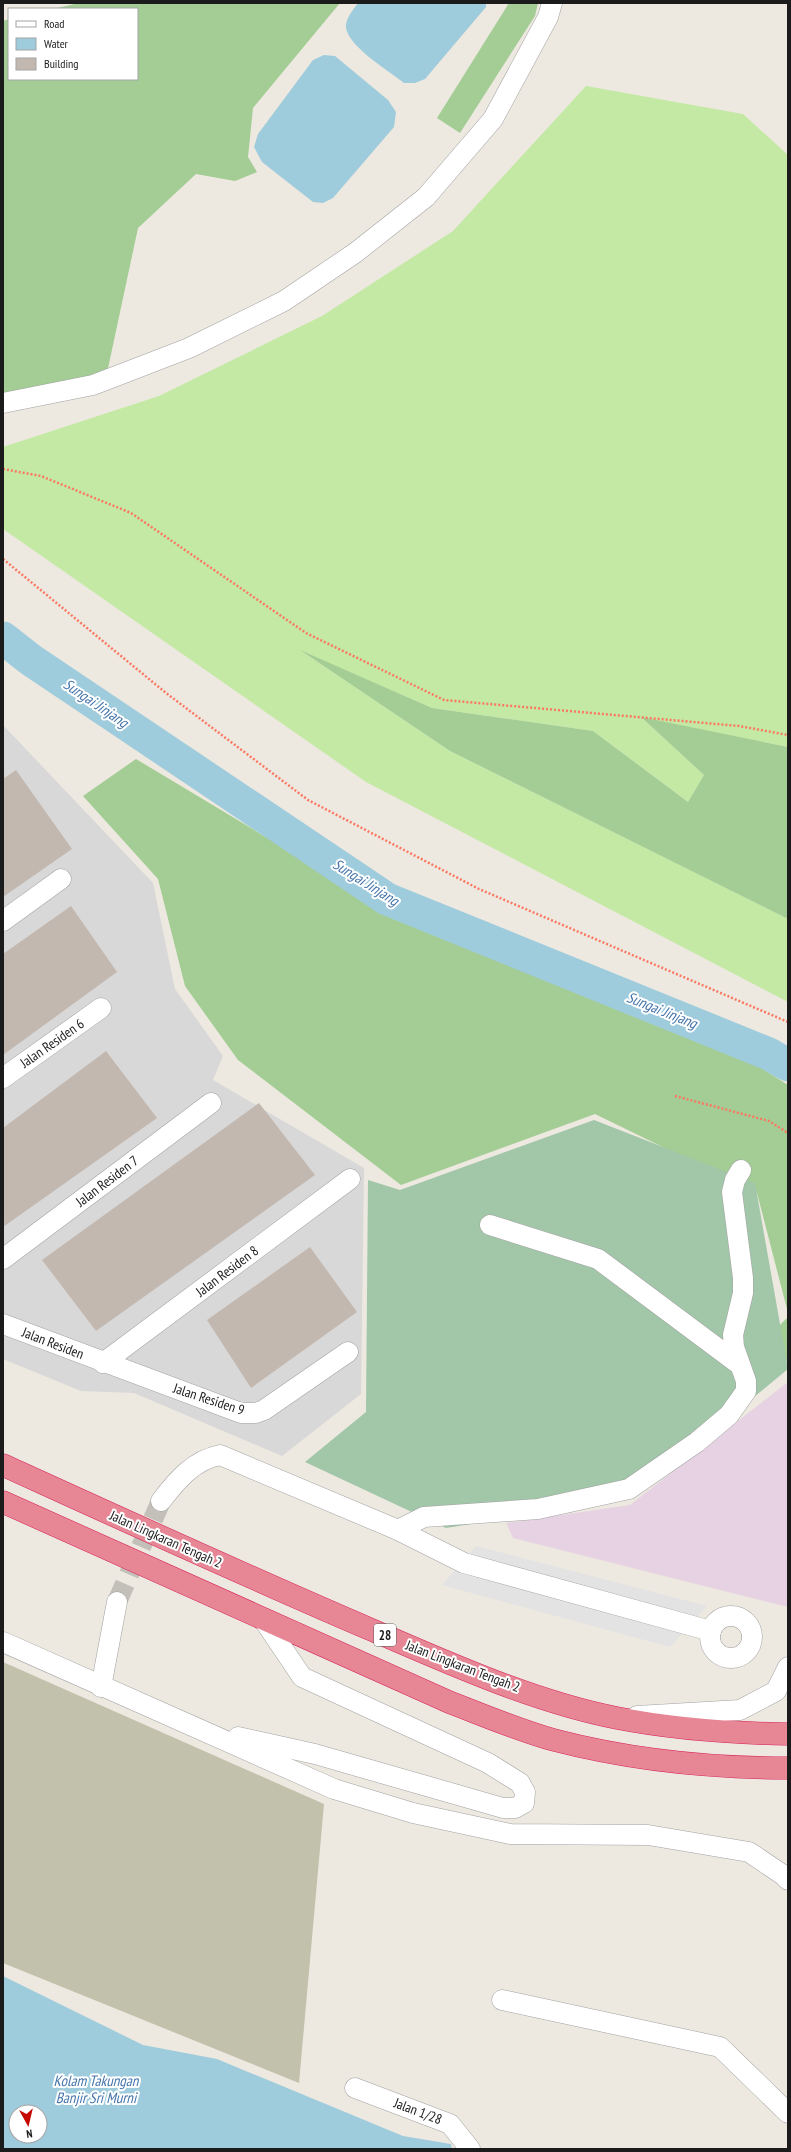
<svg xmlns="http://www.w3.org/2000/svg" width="791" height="2152" font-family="'PT Sans Narrow',sans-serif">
<rect width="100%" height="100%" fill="#ede9e0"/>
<path fill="#d9d8d8" d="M3,725L153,883L175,989L223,1056L213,1080L364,1168L361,1394L282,1456L134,1393L81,1391L3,1359Z"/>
<path fill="#e6d2e2" d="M788,1382V1607L513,1538L506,1523L630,1505Z"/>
<path fill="#c1c1ac" d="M3,1662L324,1804L299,2083L3,1963Z"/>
<path fill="#c4e9a4" d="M586,86L743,114L788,155V747L642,718L704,775L688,802L593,731L432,708L303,652L450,751L788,919V1002L366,782L3,529V447L159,396L322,316L453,231Z"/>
<g fill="#a3cd94">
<path d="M79,3H340L253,108L248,157L257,172L235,181L196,174L138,228L107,373L3,393V21L9,19V79H137V9H53Z"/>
<path d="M509,3H538L535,16L460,133L437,118Z"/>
<path d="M300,650L432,708L593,731L688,802L704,775L641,717L788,747V919L450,751Z"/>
<path d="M136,759L364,896L608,1000L711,1036L788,1085V1313L757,1193L595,1114L401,1185L238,1060L185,986L158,879L83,796Z"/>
<path d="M788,1317V1361H743Z"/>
</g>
<path fill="#a1c6a8" d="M594,1120L755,1183L788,1369L632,1498L446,1528L305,1462L366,1412L368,1180L400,1190Z"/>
<path fill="#e3e3e3" d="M476,1546L707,1606L670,1647L442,1585Z"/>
<g fill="#9fccdc" fill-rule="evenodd">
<path d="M358,3H486V7L425,79L415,83H404C389,71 349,47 346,28C345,19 353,10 358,3Z"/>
<path d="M324,55L335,56L388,100L396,112L394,127L333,198L323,203L313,202L262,162L254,147L258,134L313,60Z"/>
<path d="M3,1976L143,2045L217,2059L403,2136L451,2144L452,2149H3ZM16,2112H40V2136H16Z"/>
</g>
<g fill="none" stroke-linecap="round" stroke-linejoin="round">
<path stroke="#9fccdc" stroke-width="33" d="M3,638L31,660L387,899L769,1054L788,1065"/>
</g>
<g fill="#c2b8b0">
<path d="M16,770L72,849L3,897V779Z"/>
<path d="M71,906L117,972L3,1055V954Z"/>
<path d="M106,1051L157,1118L3,1227V1128Z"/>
<path d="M259,1103L315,1175L96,1331L42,1260Z"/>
<path d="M310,1247L357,1312L251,1388L207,1320Z"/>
</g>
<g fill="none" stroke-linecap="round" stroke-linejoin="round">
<path stroke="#c3c0b9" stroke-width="20" stroke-dasharray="20 10" stroke-linecap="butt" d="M117,1602L161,1501"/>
<defs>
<g id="minor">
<path d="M3,403L93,385L189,348L284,301L355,253L426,197L493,119L548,17L552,3"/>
<path d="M3,921L61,879"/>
<path d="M3,1078L101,1008"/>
<path d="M490,1225L598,1259L740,1365"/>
<path d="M3,1259L211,1103"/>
<path d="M3,1324L241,1413H256L264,1410L348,1352"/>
<path d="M103,1363L350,1179"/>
<path d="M161,1501C177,1480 194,1460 220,1455L398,1530L464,1563L711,1631"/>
<path d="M398,1530L424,1517L538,1509L629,1489L697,1442L729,1415L746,1391V1381L734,1347L733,1335L743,1293V1278L732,1192L735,1180L741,1170"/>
<circle cx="731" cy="1637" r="21"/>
<path d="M3,1642L334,1789L413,1813L510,1834L648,1835L749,1852L783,1875L788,1880"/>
<path d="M101,1687L117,1602"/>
<path d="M637,1716L740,1710L776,1691L788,1667"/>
<path d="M238,1737L315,1754L503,1808H515L524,1803L525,1792L520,1783L488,1763L302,1677L263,1619"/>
<path d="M502,2000L720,2047L788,2113"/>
<path d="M355,2088L450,2124L470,2149"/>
</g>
<g id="highway">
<path d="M3,1465C126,1521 248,1577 372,1630C448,1663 535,1702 617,1718C673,1729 730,1733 788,1734"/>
<path d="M3,1502L449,1702C483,1715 518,1730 554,1740C631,1760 709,1768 788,1768"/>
</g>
</defs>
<use href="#minor" stroke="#a2a2a2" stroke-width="21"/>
<use href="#highway" stroke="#d72159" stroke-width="23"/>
<g stroke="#fb7863" stroke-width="2.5" stroke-dasharray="2 2" stroke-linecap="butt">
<path d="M3,469L41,476L131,513L306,633L444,700L739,726L788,735"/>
<path d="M3,559L166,693L308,800L479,889L788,1022"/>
<path d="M675,1096L769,1121L788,1133"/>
</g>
<use href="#minor" stroke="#fff" stroke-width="20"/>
<use href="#highway" stroke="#e78694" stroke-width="22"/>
</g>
<g text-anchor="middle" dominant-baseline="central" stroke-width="4" stroke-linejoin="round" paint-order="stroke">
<rect fill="#fff" stroke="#5f5f5f" stroke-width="1" x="374" y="1624" width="22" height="22" rx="3"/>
<g font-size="13" font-weight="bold" fill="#1b1b1b">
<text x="385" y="1635">28</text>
</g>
<g font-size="14" fill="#1b1b1b" stroke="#fff">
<text transform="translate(52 1043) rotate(-35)">Jalan Residen 6</text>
<text transform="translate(107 1181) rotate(-37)">Jalan Residen 7</text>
<text transform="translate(227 1271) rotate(-37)">Jalan Residen 8</text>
<text transform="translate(53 1343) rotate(21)">Jalan Residen</text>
<text transform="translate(209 1399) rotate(18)">Jalan Residen 9</text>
<text transform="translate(166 1539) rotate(24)">Jalan Lingkaran Tengah 2</text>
<text transform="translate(463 1666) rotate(21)">Jalan Lingkaran Tengah 2</text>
<text transform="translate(418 2111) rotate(21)">Jalan 1/28</text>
</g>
<g font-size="15" font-style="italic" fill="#4775ab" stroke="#fff">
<text transform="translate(96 703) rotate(34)">Sungai Jinjang</text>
<text transform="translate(366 882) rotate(32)">Sungai Jinjang</text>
<text transform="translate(662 1010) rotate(22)">Sungai Jinjang</text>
<text x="96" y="2080">Kolam Takungan<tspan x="96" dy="17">Banjir Sri Murni</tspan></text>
</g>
</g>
<rect width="791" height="2152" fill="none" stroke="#1b1b1b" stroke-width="8"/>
<rect x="8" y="8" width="130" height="72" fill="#ffffff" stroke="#a4a4a4"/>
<rect x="16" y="21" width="20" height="6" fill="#ffffff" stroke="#a4a4a4"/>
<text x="44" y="28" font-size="12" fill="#1b1b1b">Road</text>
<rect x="16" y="38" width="20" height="12" fill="#9fccdc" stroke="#a4a4a4"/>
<text x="44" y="48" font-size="12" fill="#1b1b1b">Water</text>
<rect x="16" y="58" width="20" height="12" fill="#c2b8b0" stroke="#a4a4a4"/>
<text x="44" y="68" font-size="12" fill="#1b1b1b">Building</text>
<g transform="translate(28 2124) rotate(172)"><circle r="19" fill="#ffffff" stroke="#a4a4a4"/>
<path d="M0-3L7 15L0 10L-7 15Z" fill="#c60700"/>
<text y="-6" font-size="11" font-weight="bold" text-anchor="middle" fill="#1b1b1b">N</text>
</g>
</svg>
